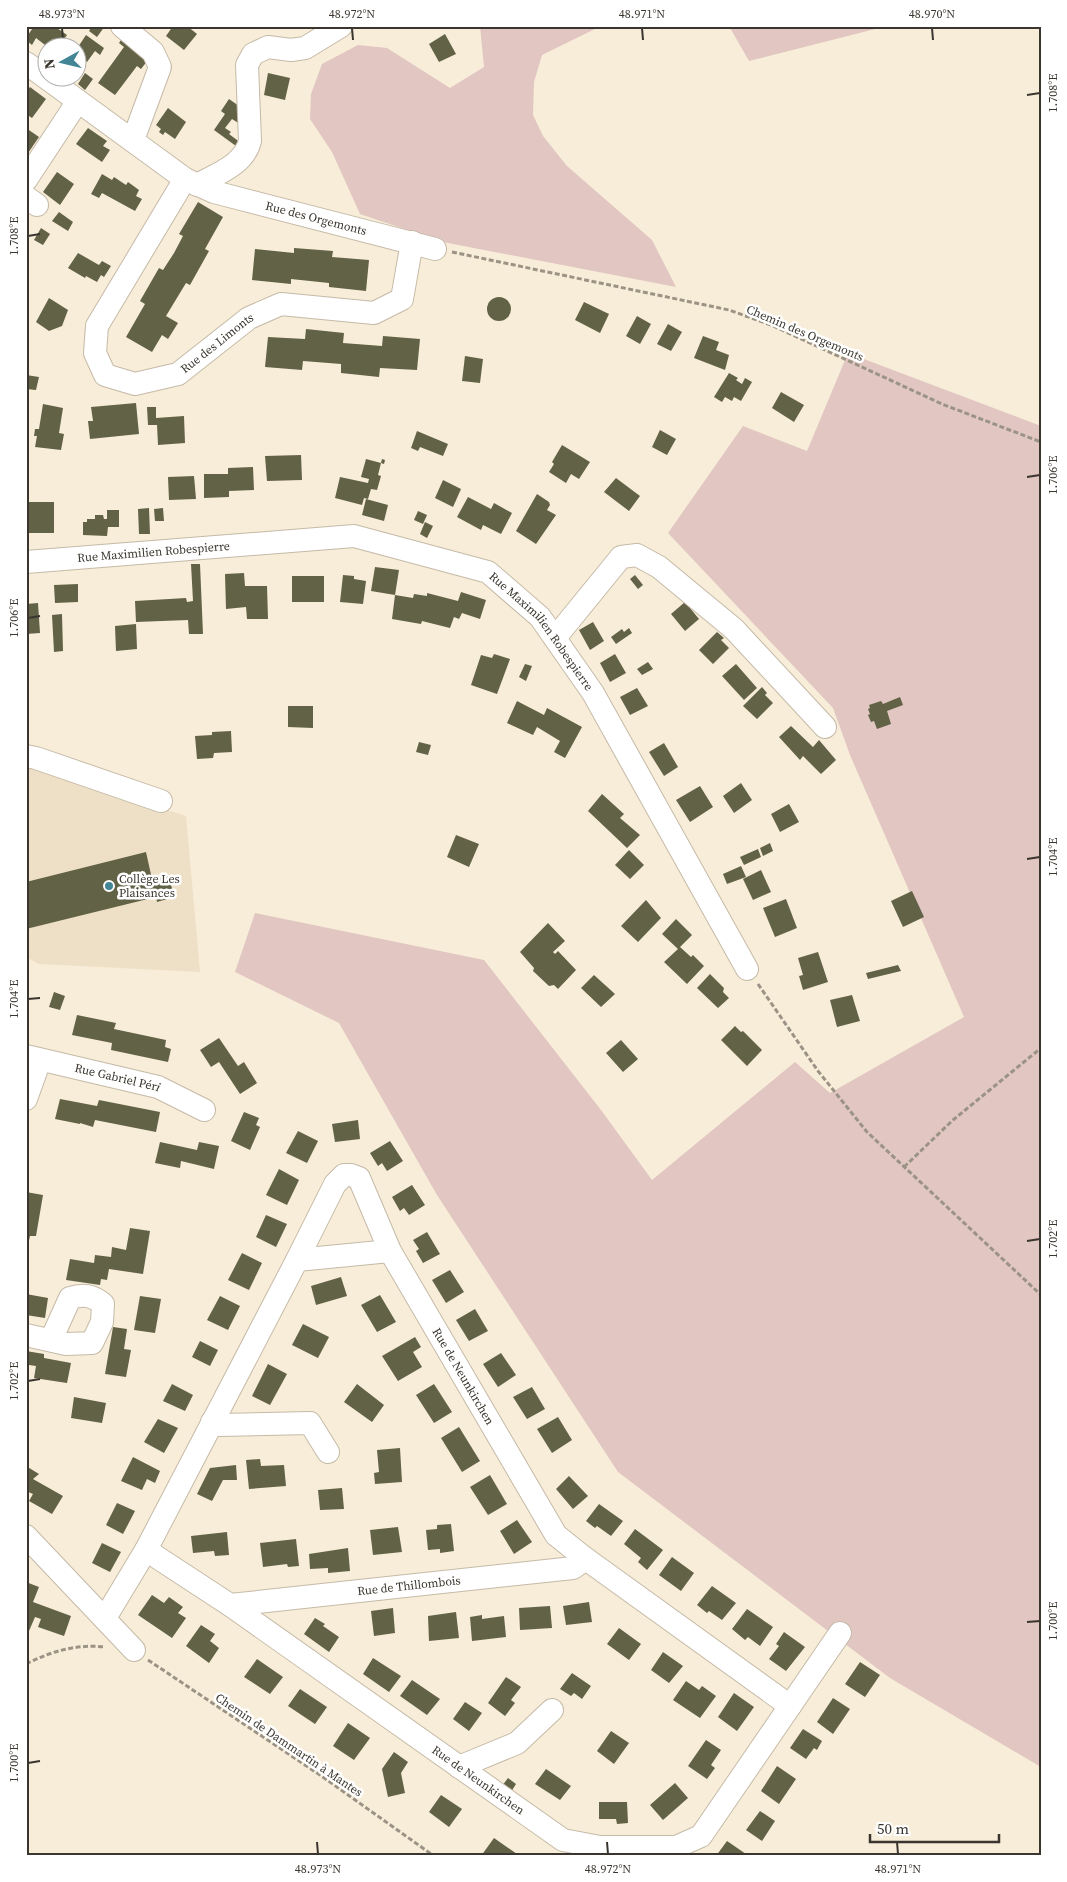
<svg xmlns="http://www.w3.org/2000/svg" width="1067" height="1882" font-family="'Source Serif 4',serif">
<rect width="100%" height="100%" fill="#f8edd9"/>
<path fill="#eee0c6" d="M26,764L186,816L200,972L39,964L26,957Z"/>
<g fill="#e1c6c1">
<path d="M480,26H601L542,55L534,82L533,115L543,136L567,166L652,240L676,287L443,242L360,214L332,152L310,119L311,94L322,64L358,45L387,48L450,88L484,67Z"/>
<path d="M729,26H887L749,61Z"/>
<path d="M848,353L1041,426V1767L890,1678L618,1472L437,1195L339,1023L235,972L255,913L484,960L601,1110L652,1180L795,1062L830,1093L964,1017L850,755L833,708L668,533L743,426L807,451Z"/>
</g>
<g fill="#626246">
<path d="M34,26H54L67,35L58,48H49L36,38L32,45L26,40V38Z"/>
<path d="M92,26H105L97,37L89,31Z"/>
<path d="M173,26H187L197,34L184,50L166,36Z"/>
<path d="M445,34L456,54L439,62L429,44Z"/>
<path d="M86,35L104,48L100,55L95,51L87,62L78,56V47Z"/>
<path d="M121,40L148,60L141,69L137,66L115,95L98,83L124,47L119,43Z"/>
<path d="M85,73L93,79L85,90L78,84Z"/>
<path d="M268,73L290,78L285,100L264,95Z"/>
<path d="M30,87L46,99L32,118L26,114V92Z"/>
<path d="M229,99L239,106L240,124L232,119L225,128L231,132L229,134L241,143L236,146L214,130L225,114L221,111Z"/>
<path d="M168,108L186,122L175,139L165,132L163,135L159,132L161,129L156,125Z"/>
<path d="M26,128L39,137L26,156Z"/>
<path d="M88,128L107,141L103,146L110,150L102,162L76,144Z"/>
<path d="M57,172L74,184L60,205L43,192Z"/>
<path d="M102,174L112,180L114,177L126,185L128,182L139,190L136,196L142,199L135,211L102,193L99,198L91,194Z"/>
<path d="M198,202L223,217L205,249L209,251L190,285L186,283L166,316L178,323L168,339L162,335L152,352L126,337L145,304L140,301L159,268L163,270L174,253L183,236L179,234Z"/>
<path d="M59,212L73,222L68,231L52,221Z"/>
<path d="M41,228L50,234L43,245L34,240Z"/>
<path d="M294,248L333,251L332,257L369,260L366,291L329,287V283L291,279V284L252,280L255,249L294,253Z"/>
<path d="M78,253L99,265L102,261L111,266L104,277L101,275L97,282L86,276L85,278L68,268Z"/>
<circle cx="499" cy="309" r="12"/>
<path d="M49,298L68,310L62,326L49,331L36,322Z"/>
<path d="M584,302L609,314L600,333L575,320Z"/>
<path d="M637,316L651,324L640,344L626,336Z"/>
<path d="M668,324L682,332L671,351L657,344Z"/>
<path d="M306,329L344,333L343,343L382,346L383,336L420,339L417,370L380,368L379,377L341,373V364L303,361L302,370L265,367L268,337L305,339Z"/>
<path d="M703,336L719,342L716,350L729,355L725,370L694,358Z"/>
<path d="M465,356L483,359L480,383L462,381Z"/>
<path d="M729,373L738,378L736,380L742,384L745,378L752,382L741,401L734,397L732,401L725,397L722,402L714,397Z"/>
<path d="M26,375L39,377L36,390L26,389Z"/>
<path d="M781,392L804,405L794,422L772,408Z"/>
<path d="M136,403L139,434L90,439L88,421H93L91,407Z"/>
<path d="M43,404L63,408L59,433L64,434L61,450L35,447L37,436H34L35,429H39Z"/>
<path d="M147,407H156V418L184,416L185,443L158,445L157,425H148Z"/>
<path d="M660,430L676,439L667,455L652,447Z"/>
<path d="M417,431L448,444L443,456L420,447L418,451L411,448Z"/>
<path d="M562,445L590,462L579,479L571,474L566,483L549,472L554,464L552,462Z"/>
<path d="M301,455L302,480L267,481L265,456Z"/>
<path d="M366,459L381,463L382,459L385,460L384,464L381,463L378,475L381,476L377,490L371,489L368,499L364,498L362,505L335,498L340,477L368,483L369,479L361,477Z"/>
<path d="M253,467L254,490L229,491V497L204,498V474H228V468Z"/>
<path d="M194,476L196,499L169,500L168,477Z"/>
<path d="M616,478L640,496L629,511L604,492Z"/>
<path d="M443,480L461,489L453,507L435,498Z"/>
<path d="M537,494L549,502L550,505L547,510L556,515L536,544L516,531Z"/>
<path d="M468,497L491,509L494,503L512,513L501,534L483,525L481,530L457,517Z"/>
<path d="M366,499L388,505L384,521L362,515Z"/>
<rect x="26" y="502" width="28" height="31"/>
<path d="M149,508L150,534H139L138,509Z"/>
<path d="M163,508L164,521H155L154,509Z"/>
<path d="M107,510H119V527H108L107,536L83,535V522H87V519H95V515H103L104,519H107Z"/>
<path d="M418,511L427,515L423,524L414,520Z"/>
<path d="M425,522L433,526L427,538L420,534Z"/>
<path d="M191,564H200L203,634H189L188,620L136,622L135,601L186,598L187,602L193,601Z"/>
<path d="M375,567L399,570L395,595L371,591Z"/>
<path d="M244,573L245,586H267L268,619H247L246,607L226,609L225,574Z"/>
<path d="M343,575L354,576V579L366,581L363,604L340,602Z"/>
<path d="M635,575L643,585L638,589L630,579Z"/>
<rect x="292" y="576" width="32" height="26"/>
<path d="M78,584V602L55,603L54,585Z"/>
<path d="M461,592L486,600L480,619L462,613L459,619L454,617L450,628L422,621L421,624L392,619L395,595L413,598L414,594L427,596V593L458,601Z"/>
<path d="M685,602L699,619L685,631L671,614Z"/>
<path d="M38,603L40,633L26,634V604Z"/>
<path d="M62,614L63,651L54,652L52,615Z"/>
<path d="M593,622L604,641L590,650L579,630Z"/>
<path d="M136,624L137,649L116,651L115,626Z"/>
<path d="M629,628L632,633L616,644L611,637L622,629L624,632Z"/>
<path d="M717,632L724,638L721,640L729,648L713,664L699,650Z"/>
<path d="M494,654L510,659L497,694L471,685L481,655L492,658Z"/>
<path d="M615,654L626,673L610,682L600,663Z"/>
<path d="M648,662L653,669L642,675L637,669Z"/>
<path d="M525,664L532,666L526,681L519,677Z"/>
<path d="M736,664L757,688L744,700L722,676Z"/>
<path d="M762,687L767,693L765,695L773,703L757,719L743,706Z"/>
<path d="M637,688L648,706L630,715L620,697Z"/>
<path d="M900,697L903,705L887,711L891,724L877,729L874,721L871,722L868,715L870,714L868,709L870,708L869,705L881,701L883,704Z"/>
<path d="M517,701L544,715L547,708L582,727L565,758L554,752L560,741L537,727L533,735L507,723Z"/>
<path d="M288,706H313V728L288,727Z"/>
<path d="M791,726L813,747L819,740L836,760L821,774L803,756L800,760L779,737Z"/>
<path d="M231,731L232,752L214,753L213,758L197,759L195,736L212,735V732Z"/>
<path d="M419,742L431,745L428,755L416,752Z"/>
<path d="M664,743L678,767L664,776L649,752Z"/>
<path d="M741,783L752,800L734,813L723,796Z"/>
<path d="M700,786L713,807L690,822L676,800Z"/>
<path d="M602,794L624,814L620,818L640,835L627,848L588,811Z"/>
<path d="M789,804L799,822L780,832L771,814Z"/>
<path d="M456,835L479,844L469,867L447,857Z"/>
<path d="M770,843L773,851L763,856L760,848Z"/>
<path d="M758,849L761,857L744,865L740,857Z"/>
<path d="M629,850L644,865L630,879L615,865Z"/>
<path d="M146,852L152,879L169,876L174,897L157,902L156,897L26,929V882Z"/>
<path d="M741,866L746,877L727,884L723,874Z"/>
<path d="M761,870L771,892L753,900L743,879Z"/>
<path d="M912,891L924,917L903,927L891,901Z"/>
<path d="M786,899L797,928L775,937L763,908Z"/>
<path d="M646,900L661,918L638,942L621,926Z"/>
<path d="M676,919L692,935L680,947L691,957L693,955L704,966L687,984L664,962L678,949L662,934Z"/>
<path d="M548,923L565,941L553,952L555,954L558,951L576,970L558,989L554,985L549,986L533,971L534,968L520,952Z"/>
<path d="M818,952L828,982L803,990L799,976L803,975L798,958Z"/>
<path d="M898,965L901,971L868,979L866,973Z"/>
<path d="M710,974L724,988L723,992L729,998L718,1008L697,988Z"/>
<path d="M594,975L615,994L601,1007L581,988Z"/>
<path d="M54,992L65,996L60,1010L49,1007Z"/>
<path d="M852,995L860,1021L837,1027L830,1000Z"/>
<path d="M77,1015L116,1023L114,1029L166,1040L165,1047L171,1049L168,1062L111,1050L112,1043L72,1035Z"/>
<path d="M735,1026L741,1032L743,1031L762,1050L747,1066L721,1040Z"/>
<path d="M219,1038L238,1066L244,1062L257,1083L240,1094L219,1062L211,1067L200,1050Z"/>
<path d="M621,1040L638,1059L623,1072L606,1053Z"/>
<path d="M60,1099L97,1106L99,1100L160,1112L156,1132L95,1120L93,1127L80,1123V1124L55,1119Z"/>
<path d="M244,1112L259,1118L256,1125L260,1127L250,1150L231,1141Z"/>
<path d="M358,1120L360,1139L335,1142L332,1124Z"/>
<path d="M298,1131L318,1141L307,1163L286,1153Z"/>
<path d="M390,1141L403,1161L387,1171L382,1163L378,1166L370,1153Z"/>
<path d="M160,1142L197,1150L199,1142L219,1146L214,1169L181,1161L180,1168L155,1163Z"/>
<path d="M279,1169L299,1180L287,1205L266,1195Z"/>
<path d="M412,1185L425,1205L409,1215L404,1208L400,1211L392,1197Z"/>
<path d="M26,1192L43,1195L36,1236H30L27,1249Z"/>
<path d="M266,1215L287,1224L276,1247L256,1237Z"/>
<path d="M130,1228L150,1231L143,1274L109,1269L107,1280L101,1279L100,1285L66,1280L70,1259L94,1263L95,1255L111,1257L112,1247L126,1250Z"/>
<path d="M427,1232L440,1254L423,1263L416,1251L419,1249L413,1240Z"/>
<path d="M242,1253L262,1263L249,1290L228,1280Z"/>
<path d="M450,1270L464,1292L446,1303L432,1280Z"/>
<path d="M341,1277L347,1296L316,1305L311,1286Z"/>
<path d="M26,1294L48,1298L45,1318L26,1315Z"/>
<path d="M380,1295L396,1322L377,1332L361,1305Z"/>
<path d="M140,1296L161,1299L155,1333L134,1330Z"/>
<path d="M220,1296L240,1306L228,1330L207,1320Z"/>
<path d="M475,1309L488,1331L469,1341L456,1320Z"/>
<path d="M303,1324L329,1337L318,1358L292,1345Z"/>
<path d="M113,1327L127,1329L124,1349L131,1350L126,1377L105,1374Z"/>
<path d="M415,1337L421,1347L413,1352L422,1367L398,1381L382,1356Z"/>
<path d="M200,1341L218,1350L210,1366L192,1357Z"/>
<path d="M26,1351L44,1354V1358L71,1363L67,1383L34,1378L36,1366L29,1365L26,1375Z"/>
<path d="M501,1353L516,1375L498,1387L483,1364Z"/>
<path d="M268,1364L287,1374L270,1405L252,1396Z"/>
<path d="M172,1384L193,1395L185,1411L163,1401Z"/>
<path d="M357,1384L384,1405L372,1422L344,1402Z"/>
<path d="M434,1384L452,1412L434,1423L416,1395Z"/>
<path d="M532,1387L545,1409L527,1419L513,1397Z"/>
<path d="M74,1397L106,1403L102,1423L71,1418Z"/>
<path d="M558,1417L572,1440L552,1453L537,1429Z"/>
<path d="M158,1419L178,1428L164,1453L144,1442Z"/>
<path d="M459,1427L480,1461L462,1472L441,1438Z"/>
<path d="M400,1448L402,1482L375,1484L374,1473L379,1472L377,1450Z"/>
<path d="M133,1457L160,1471L155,1483L147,1479L142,1490L121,1481Z"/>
<path d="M260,1459L261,1466L284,1465L286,1486L249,1489L246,1460Z"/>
<path d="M236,1465L237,1480H223L212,1501L197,1494L210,1468Z"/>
<path d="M26,1466L39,1474L33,1479L63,1496L52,1514L29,1501L33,1494L26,1491Z"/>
<path d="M490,1475L507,1504L488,1515L470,1487Z"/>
<path d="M569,1476L588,1496L573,1509L556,1489Z"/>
<path d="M342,1488L344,1509L320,1510L318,1490Z"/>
<path d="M117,1503L135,1511L123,1534L106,1525Z"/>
<path d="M599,1504L623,1521L611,1536L597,1526L595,1528L586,1521Z"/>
<path d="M517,1520L532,1542L514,1554L500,1531Z"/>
<path d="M451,1524L454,1551L440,1553V1549L428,1550L426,1530L437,1529V1525Z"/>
<path d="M398,1527L402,1552L373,1555L370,1530Z"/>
<path d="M635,1529L663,1550L647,1570L638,1562L641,1558L624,1544Z"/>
<path d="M227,1532L229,1555L215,1556L214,1551L193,1553L191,1536Z"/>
<path d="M296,1539L299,1566L288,1567L287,1564L263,1567L260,1543Z"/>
<path d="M102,1543L121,1552L110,1572L92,1563Z"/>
<path d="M348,1548L350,1571L328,1573V1568L310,1569L309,1554Z"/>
<path d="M672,1557L694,1573L681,1591L659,1575Z"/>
<path d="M26,1582L39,1587L33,1602L71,1616L64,1636L38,1627L41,1619L35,1617L26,1638Z"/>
<path d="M712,1586L736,1603L722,1620L709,1611L707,1613L697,1605Z"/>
<path d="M152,1595L164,1603L169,1597L183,1607L178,1613L186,1618L172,1638L138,1615Z"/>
<path d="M589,1602L592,1622L566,1625L563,1606Z"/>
<path d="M550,1606L552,1628L520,1630L519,1608Z"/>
<path d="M393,1608L395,1633L374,1636L371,1611Z"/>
<path d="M747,1609L773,1627L760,1646L748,1637L745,1640L732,1629Z"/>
<path d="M456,1612L459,1638L429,1641L428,1616Z"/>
<path d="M482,1615V1619L504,1616L506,1637L472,1641L470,1617Z"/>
<path d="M315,1618L325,1624L323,1626L339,1637L329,1652L304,1634Z"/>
<path d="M201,1625L215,1634L210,1641L219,1648L209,1663L186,1646Z"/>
<path d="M619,1628L641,1644L629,1660L607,1644Z"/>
<path d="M784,1632L805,1647L786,1671L769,1659L779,1646L776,1644Z"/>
<path d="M663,1652L683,1666L669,1683L651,1670Z"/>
<path d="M373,1658L401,1676L389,1692L363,1674Z"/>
<path d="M257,1659L283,1677L270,1694L244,1677Z"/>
<path d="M860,1662L880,1675L865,1697L845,1684Z"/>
<path d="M572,1673L591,1686L582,1699L574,1693L571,1696L560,1689Z"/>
<path d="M506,1677L521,1687L511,1700L515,1703L505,1716L488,1703Z"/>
<path d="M412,1680L440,1699L427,1715L400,1696Z"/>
<path d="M686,1681L699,1690L702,1686L716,1696L700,1718L673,1700Z"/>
<path d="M300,1689L327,1707L315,1724L288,1706Z"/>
<path d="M734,1693L754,1707L737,1731L718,1717Z"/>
<path d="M833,1698L850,1709L833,1734L817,1722Z"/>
<path d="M465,1702L482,1713L469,1731L453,1719Z"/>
<path d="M348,1723L370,1738L354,1760L333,1746Z"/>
<path d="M803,1729L822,1741L817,1750L814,1748L806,1759L790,1748Z"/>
<path d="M611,1731L629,1743L614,1764L597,1751Z"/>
<path d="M706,1740L721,1750L711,1765L715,1768L707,1779L688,1766Z"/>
<path d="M394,1752L408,1762L401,1773L405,1793L388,1797L382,1769Z"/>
<path d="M777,1766L796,1779L779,1804L761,1791Z"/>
<path d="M546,1769L571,1786L560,1800L535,1784Z"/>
<path d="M508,1778L516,1784L511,1792L502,1786Z"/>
<path d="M675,1783L688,1798L663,1820L650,1805Z"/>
<path d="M441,1795L462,1809L449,1827L429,1812Z"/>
<path d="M599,1802H627L628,1823L617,1824L616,1819H599Z"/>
<path d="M760,1811L775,1821L762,1841L746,1830Z"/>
<path d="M494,1838L517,1854L516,1856H481Z"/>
<path d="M727,1841L746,1854L745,1856H716Z"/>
</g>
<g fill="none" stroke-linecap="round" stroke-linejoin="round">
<defs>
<g id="minor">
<path d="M122,26L153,52L160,67L133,140"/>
<path id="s1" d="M26,63L185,179L214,192L435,249"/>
<path id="s2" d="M185,179L97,326L95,353L105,375L135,384L178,374L249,318L281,304L374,313L402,299L412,242"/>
<path d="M26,180L78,101"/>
<path d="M197,185C217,174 244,165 250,141L247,65L253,54L268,47L291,50L305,48L341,26"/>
<path d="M26,197L37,205"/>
<path id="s3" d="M26,562L354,536L488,572L540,617L593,693L747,969"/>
<path d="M555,638L621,557L637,555L659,567L734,629L825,727"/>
<path d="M26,756L36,758L161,801"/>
<path id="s4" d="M26,1056L158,1087L204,1110"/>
<path d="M26,1099L40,1060"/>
<path d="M297,1260L335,1184L344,1175H351L359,1178L390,1251"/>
<path d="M26,1335L66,1344L92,1343L102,1322L103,1304C92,1295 83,1294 70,1298L51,1340"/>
<path d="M212,1422L218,1425L310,1423L328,1452"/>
<path d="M26,1536L134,1650"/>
<path id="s5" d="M146,1550L230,1605L563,1840L600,1847H676L701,1836L840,1633"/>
<path id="s6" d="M230,1605L573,1568L586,1559"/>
<path id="s7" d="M105,1618L146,1550L297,1260L390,1251L556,1535L586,1559L790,1706"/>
<path d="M459,1767L517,1743L552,1710"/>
</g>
</defs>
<use href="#minor" stroke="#c5baa7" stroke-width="24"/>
<g stroke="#9b9385" stroke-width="3" stroke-dasharray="5 2.5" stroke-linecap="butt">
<path d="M452,252L729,310L771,325L942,404L1041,442"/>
<path d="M758,984L818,1071L867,1132L1041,1295"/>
<path d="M904,1167L953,1120L1041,1048"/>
<path d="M148,1660L320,1775L434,1856"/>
<path d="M26,1664C52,1651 76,1644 105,1647"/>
</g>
<use href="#minor" stroke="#fff" stroke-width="22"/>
</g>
<path fill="none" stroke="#3a352e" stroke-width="2" d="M62,28L63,40M352,28L353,40M642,28L643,40M932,28L933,40M1027,95L1040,93M28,236L40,234M1027,477L1040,475M28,618L40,616M1027,859L1040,857M28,999L40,998M1027,1241L1040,1239M28,1381L40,1379M1027,1622L1040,1621M28,1763L40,1761M317,1842L318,1854M607,1842L608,1854M897,1842L898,1854"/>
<circle fill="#428595" stroke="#fff" stroke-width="2" cx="109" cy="886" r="5"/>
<g text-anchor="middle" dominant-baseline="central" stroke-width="5" stroke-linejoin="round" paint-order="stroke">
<g font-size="12" fill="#3a352e" stroke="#fff">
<text stroke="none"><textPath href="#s1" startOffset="334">Rue des Orgemonts</textPath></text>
<text transform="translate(805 333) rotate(23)">Chemin des Orgemonts</text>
<text stroke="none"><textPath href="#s2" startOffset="348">Rue des Limonts</textPath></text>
<text stroke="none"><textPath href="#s3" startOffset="128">Rue Maximilien Robespierre</textPath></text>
<text stroke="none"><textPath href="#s3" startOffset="548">Rue Maximilien Robespierre</textPath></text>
<text stroke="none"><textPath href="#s4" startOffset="94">Rue Gabriel Péri</textPath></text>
<text stroke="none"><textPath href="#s7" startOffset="645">Rue de Neunkirchen</textPath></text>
<text stroke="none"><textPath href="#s6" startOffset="180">Rue de Thillombois</textPath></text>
<text transform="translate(289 1745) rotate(34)">Chemin de Dammartin à Mantes</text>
<text stroke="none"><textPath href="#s5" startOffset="404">Rue de Neunkirchen</textPath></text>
</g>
<g font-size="12" fill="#3a352e" stroke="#fff" text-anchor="start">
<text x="119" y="879">Collège Les<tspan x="119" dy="14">Plaisances</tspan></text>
</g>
</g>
<rect width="1067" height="1882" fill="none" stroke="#ffffff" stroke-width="55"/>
<g transform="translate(62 62) rotate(262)"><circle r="24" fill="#ffffff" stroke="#b0aeab"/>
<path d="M0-4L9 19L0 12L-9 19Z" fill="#428595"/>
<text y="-8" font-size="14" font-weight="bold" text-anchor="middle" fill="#3a352e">N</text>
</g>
<path d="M870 1834v8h129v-8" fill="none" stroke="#3a352e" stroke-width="2.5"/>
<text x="877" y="1834" font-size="15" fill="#3a352e" stroke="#ffffff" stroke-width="4" paint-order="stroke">50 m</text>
<rect x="28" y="28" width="1012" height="1826" fill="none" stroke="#3a352e" stroke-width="2"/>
<g font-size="12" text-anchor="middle" fill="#3a352e">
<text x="62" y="18">48.973°N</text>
<text x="352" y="18">48.972°N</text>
<text x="642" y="18">48.971°N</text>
<text x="932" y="18">48.970°N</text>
<text transform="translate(1053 93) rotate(-90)" y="4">1.708°E</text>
<text transform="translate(14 236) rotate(-90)" y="4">1.708°E</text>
<text transform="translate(1053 475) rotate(-90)" y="4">1.706°E</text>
<text transform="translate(14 618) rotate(-90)" y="4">1.706°E</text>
<text transform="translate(1053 857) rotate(-90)" y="4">1.704°E</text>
<text transform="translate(14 999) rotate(-90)" y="4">1.704°E</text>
<text transform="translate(1053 1239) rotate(-90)" y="4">1.702°E</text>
<text transform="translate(14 1381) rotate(-90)" y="4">1.702°E</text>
<text transform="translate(1053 1621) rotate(-90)" y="4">1.700°E</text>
<text transform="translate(14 1763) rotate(-90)" y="4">1.700°E</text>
<text x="318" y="1873">48.973°N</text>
<text x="608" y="1873">48.972°N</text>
<text x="898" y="1873">48.971°N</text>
</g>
</svg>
